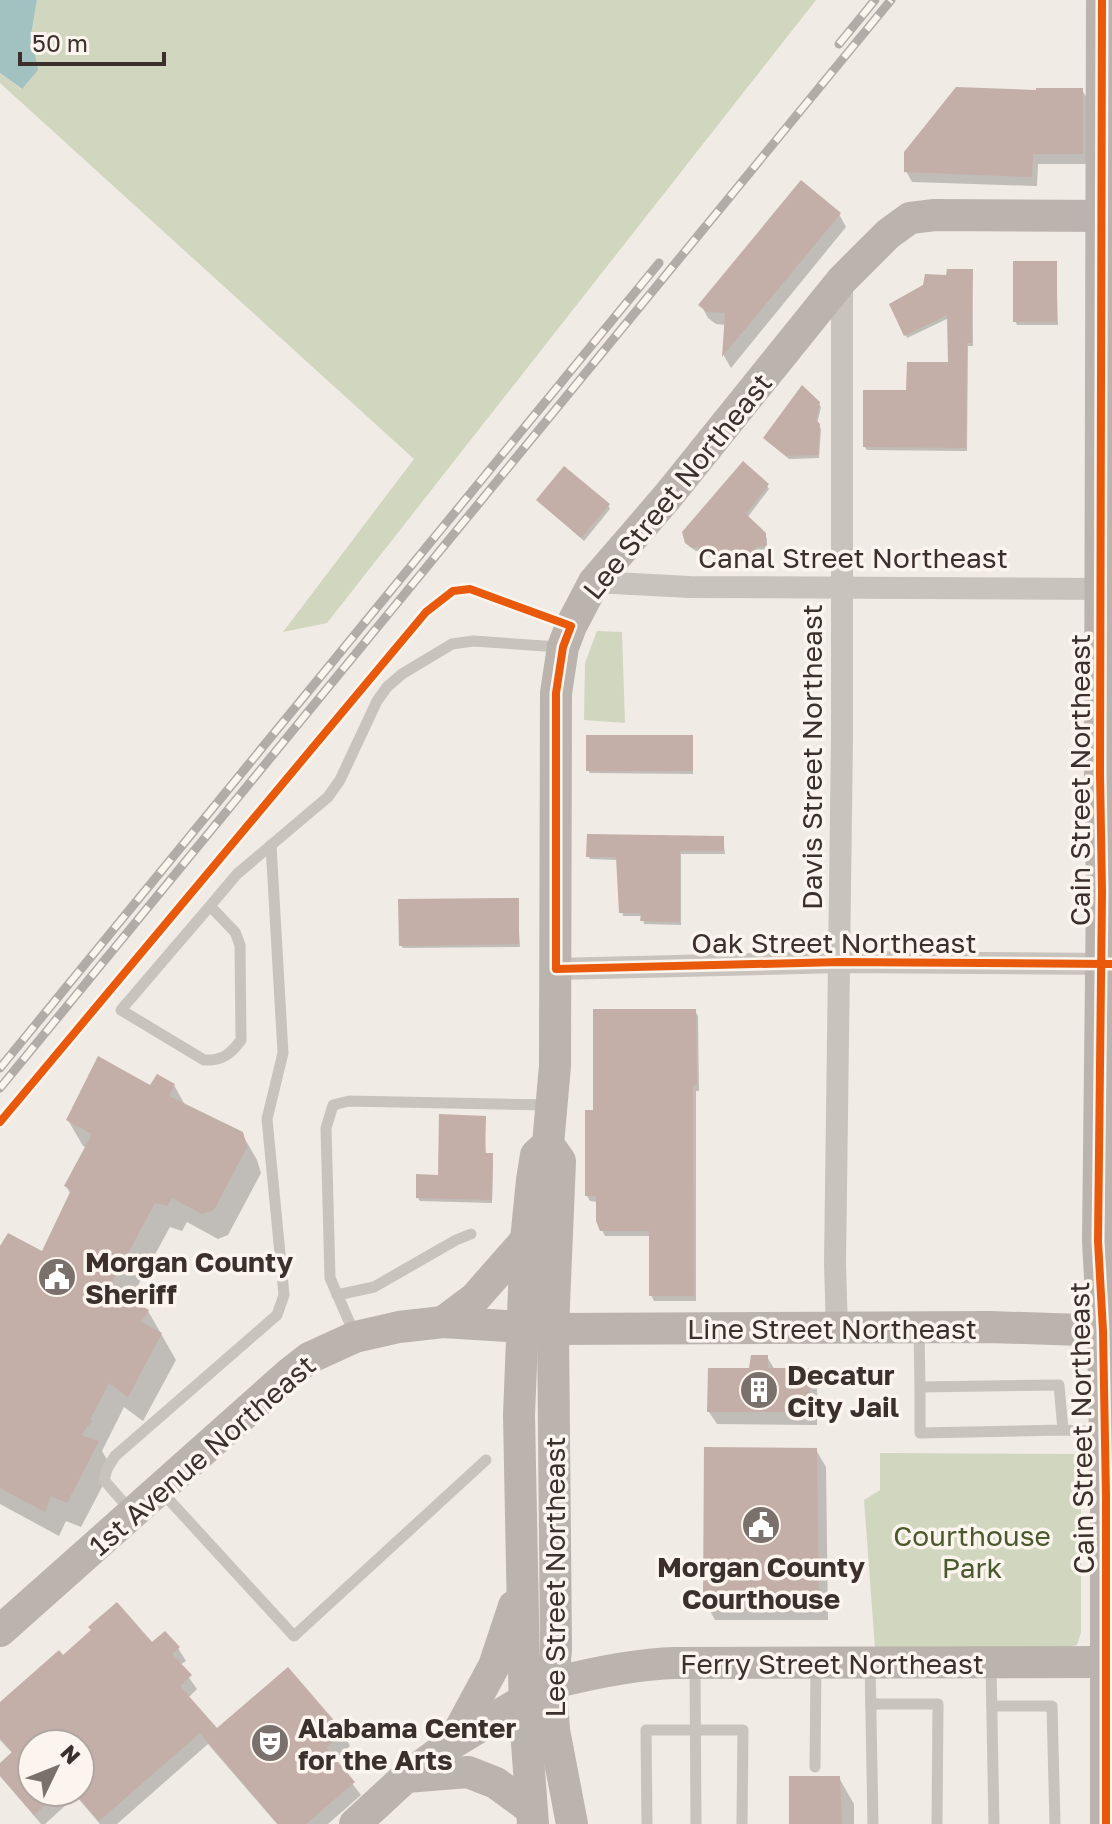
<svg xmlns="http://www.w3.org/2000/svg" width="1112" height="1824" font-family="'Golos Text',sans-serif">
<rect width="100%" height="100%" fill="#f0ebe5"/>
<g fill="#d1d6bf">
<path d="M37,0H816L327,623L283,632L414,459L0,83V73L21,89L37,70L31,35Z"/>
<path d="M597,631L622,632L625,723L584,720L585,663Z"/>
<path d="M880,1453L1081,1454V1632L1077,1645L1064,1649L875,1648L864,1500L880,1490Z"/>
</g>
<path fill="#a1c2c1" d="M0,0H37L31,35L38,70L22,89L0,73Z"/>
<g fill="#0003" fill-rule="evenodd">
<path d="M1082,90L1088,100L1087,164H1038L1037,186L912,182L906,171L1038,92Z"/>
<path d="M839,214L846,227L731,368L724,356L726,325L716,324L708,318L701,305Z"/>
<path d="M1056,263L1058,325H1017L1015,321Z"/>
<path d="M972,271L973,346H968L967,451L867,450L865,447L908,392L950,364L949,318L907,338L892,305L948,277Z"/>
<path d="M818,403L821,407L817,424L821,429L819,458L789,459L767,441Z"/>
<path d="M767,486L769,489L747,518L767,538V549L756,550L757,561L713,560L711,550L696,551L689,546L687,542Z"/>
<path d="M538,500L608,505L610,509L584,541Z"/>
<path d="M691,737L693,774L590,773L588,770Z"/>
<path d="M723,838L725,854H681V925L644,924L643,916H623L618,860L590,859L588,856Z"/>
<path d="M517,900L520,947L403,948L401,945Z"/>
<path d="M695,1011L698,1016L699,1091H696V1301H654L651,1295V1236H605L602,1230L598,1202L590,1201L587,1196L595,1112Z"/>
<path d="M174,1085L185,1105L242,1134L257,1160L261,1173L228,1235L218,1239L187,1222L182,1231L170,1227L129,1302L148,1311L176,1360L143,1421L124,1407L102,1451L112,1468L81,1527L66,1521L59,1536L0,1504V1250L43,1253L71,1195L66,1186L87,1148L83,1146L68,1120L151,1088Z"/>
<path d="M484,1118L486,1155H491L493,1159L492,1203L420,1201L418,1198L440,1177Z"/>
<path d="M767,1357L775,1370H809L817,1383V1425L717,1424L709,1412Z"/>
<path d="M816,1450L826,1467L828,1620H715L705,1602Z"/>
<path d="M152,1645L178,1648L186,1661L180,1665L197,1689L188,1698L217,1731L343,1733L350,1746L334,1760L361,1795L328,1824H277L208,1744L117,1824H100L76,1796L45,1824H41L0,1776V1765L13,1754L0,1740V1704L63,1658ZM32,1744H80V1792H32Z"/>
<path d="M839,1778L854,1804V1824H790Z"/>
</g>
<g fill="#c3afa7">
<path d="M956,87L1036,90V88H1083V154H1033L1032,177L904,172V152Z"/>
<path d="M801,180L841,213L722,357L725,313L707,312L698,305Z"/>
<rect x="1013" y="261" width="44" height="61"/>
<path d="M947,269H973L972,343H967L966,448L863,447V390H906L907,362H948L947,315L904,336L889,304L923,285L925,274L946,275Z"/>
<path d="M802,385L820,402L816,420L820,424L818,455L786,456L763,438Z"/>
<path d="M743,461L769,484L746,514L766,533V546L755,547L756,559L709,557V547L692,548L685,543L682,532Z"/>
<path d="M564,466L610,504L581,538L536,500Z"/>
<rect x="586" y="735" width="107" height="36"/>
<path d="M587,834L724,836V851H680V922L640,921L641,913H619L616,857H586Z"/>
<path d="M519,898V944L399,946L398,899Z"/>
<path d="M593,1009H696L697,1085H693L694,1296H649V1231H600L596,1221V1196H585V1110H593Z"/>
<path d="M98,1056L150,1085L157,1074L175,1084L169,1096L243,1132L247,1147L214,1210L202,1214L172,1198L167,1206L155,1203L109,1288L149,1310L141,1322L162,1333L128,1397L109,1383L90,1420L92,1421L81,1435L99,1441L67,1503L51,1496L45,1512L0,1488V1246L8,1233L42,1251L71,1190L64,1186L92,1134L66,1120Z"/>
<path d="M439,1114L486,1116L485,1153H493L492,1200L416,1198V1174L438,1175Z"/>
<path d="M751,1355H768V1368H810V1412H707L708,1368H749Z"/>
<path d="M704,1447L817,1448L819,1604L703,1603Z"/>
<path d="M117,1602L152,1642L165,1631L180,1647L172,1654L192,1675L180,1686L217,1728L288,1667L344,1732L326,1748L355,1782L306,1824H278L200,1733L99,1821L80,1799V1744H32V1792H60L34,1815L0,1776V1763L12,1752L0,1738V1702L59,1650L63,1655L91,1630L88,1627Z"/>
<path d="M789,1776H840L842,1824H789Z"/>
</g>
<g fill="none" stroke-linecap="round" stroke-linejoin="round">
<g stroke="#c9c3be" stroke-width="11">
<path d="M210,906L121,1010L204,1060C222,1061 231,1054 241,1040L240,945L235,932L210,906L237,874L328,797L340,780L377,701L387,687L402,674L452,644L473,641L559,647"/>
<path d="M337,1295L374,1287L456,1240L471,1234"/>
<path d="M919,1331L920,1387"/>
<path d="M355,1335L330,1278L326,1128L333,1105L349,1101L551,1105"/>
<path d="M1063,1430L920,1433V1387L1059,1385L1063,1430L1104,1432"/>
<path d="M160,1490L294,1636L486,1460"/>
<path d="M130,1510L104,1480L107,1469L115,1456L277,1315L284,1295L267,1119L283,1053L271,845"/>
<path d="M870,1663L873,1824"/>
<path d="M695,1665L696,1824"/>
<path d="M991,1666L994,1824"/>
<path d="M871,1704H938L937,1824"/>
<path d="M992,1706H1052L1055,1824"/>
<path d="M815,1767L816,1664"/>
<path d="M647,1824L646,1730H743L742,1824"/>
</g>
<g stroke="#c9c3be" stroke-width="22">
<path d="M594,582L690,587L1112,589"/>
<path d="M556,969L840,962L1112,964"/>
<path d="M837,1330L835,1264L842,737V280"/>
</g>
<g stroke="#bab3ae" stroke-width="32">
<path d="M1102,0L1100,774L1102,891L1098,1241L1103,1331L1106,1496V1824"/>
<path d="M443,1322L475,1298L526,1240"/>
<path d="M0,1631L290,1373L309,1358L355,1337L399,1327L443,1322L553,1329L990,1327L1112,1331"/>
<path d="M453,1742L494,1666L514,1606"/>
<path d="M406,1777L468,1772L496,1783L530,1808"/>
<path d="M355,1824L406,1777L451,1744L553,1683C593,1673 635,1664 675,1663L1112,1662"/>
<path d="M533,1824L525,1717L519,1415L526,1240L532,1180L536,1155L548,1144"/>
<path d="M572,1824L554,1730L552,1698L556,1649L553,1329L560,1161L548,1144L555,1066L556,693L563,647L571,626L594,582L668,496L842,280L888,234L910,218L935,215L1112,216"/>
</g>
<defs>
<g id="rail">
<path d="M839,44L875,0"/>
<path d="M0,1068L659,263"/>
<path d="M0,1088L891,0"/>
</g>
</defs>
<use href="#rail" stroke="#b1aca8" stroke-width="9"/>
<use href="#rail" stroke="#fbf5ee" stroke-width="6" stroke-dasharray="18" stroke-linecap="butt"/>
<defs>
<g id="cycleway">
<path d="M1102,0L1100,774L1102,891L1098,1241L1103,1331L1106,1496V1824"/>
<path d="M0,1122L426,612L453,591L470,589L571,626L563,647L556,693V969L840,962L1112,964"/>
</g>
</defs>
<use href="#cycleway" stroke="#fbf5ee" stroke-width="13"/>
<use href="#cycleway" stroke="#e8590c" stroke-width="8"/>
</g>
<defs>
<symbol id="civic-disc" viewBox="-11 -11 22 22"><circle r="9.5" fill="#7a716c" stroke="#fbf5ee"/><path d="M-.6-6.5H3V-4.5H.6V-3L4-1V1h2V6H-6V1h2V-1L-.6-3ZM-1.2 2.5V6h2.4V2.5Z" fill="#fff"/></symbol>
<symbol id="building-disc" viewBox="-11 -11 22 22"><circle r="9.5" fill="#7a716c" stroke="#fbf5ee"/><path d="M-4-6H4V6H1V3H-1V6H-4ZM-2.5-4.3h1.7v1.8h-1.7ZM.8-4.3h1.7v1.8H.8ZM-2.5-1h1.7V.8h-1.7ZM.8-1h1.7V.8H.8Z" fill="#fff"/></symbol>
<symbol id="theatre-disc" viewBox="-11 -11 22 22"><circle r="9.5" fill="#7a716c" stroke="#fbf5ee"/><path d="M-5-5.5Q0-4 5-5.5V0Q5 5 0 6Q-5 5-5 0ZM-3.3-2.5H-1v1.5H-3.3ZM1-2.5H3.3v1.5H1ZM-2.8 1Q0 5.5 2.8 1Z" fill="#fff"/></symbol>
</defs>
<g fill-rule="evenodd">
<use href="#civic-disc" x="35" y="1255" width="44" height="44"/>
<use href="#building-disc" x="737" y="1368" width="44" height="44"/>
<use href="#civic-disc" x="739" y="1503" width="44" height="44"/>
<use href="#theatre-disc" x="248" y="1721" width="44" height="44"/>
</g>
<g text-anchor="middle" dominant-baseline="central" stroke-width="7" stroke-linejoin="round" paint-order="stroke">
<g font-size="28" fill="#3b302b" stroke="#fbf5ee">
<text transform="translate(677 486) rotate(-51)">Lee Street Northeast</text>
<text x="853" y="557">Canal Street Northeast</text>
<text transform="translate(811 757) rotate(-90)">Davis Street Northeast</text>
<text transform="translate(1079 780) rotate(-90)">Cain Street Northeast</text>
<text x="834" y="942">Oak Street Northeast</text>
<text x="832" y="1328">Line Street Northeast</text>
<text transform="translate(1081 1428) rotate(-91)">Cain Street Northeast</text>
<text transform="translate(202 1455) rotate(-41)">1st Avenue Northeast</text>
<text transform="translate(554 1577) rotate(-90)">Lee Street Northeast</text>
<text x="832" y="1663">Ferry Street Northeast</text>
</g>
<g font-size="28" font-weight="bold" fill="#3b302b" stroke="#fbf5ee" text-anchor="start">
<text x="85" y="1261">Morgan County<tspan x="85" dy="32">Sheriff</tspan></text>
<text x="787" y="1374">Decatur<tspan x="787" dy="32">City Jail</tspan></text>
<text x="761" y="1566" text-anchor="middle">Morgan County<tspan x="761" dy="32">Courthouse</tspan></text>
<text x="298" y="1727">Alabama Center<tspan x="298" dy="32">for the Arts</tspan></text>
</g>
<g font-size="28" fill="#4a5a2e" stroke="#fbf5ee">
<text x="972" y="1535">Courthouse<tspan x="972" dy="32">Park</tspan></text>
</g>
</g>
<g transform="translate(56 1768) rotate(47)"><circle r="38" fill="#fbf5ee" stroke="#aea6a0" stroke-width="2"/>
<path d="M0-6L14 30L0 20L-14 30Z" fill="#7a716c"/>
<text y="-12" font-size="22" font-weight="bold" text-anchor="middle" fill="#3b302b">N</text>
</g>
<path d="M20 52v12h144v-12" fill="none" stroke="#3b302b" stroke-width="4"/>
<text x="32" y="52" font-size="24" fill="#3b302b" stroke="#fbf5ee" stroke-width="6" paint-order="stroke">50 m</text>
</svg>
